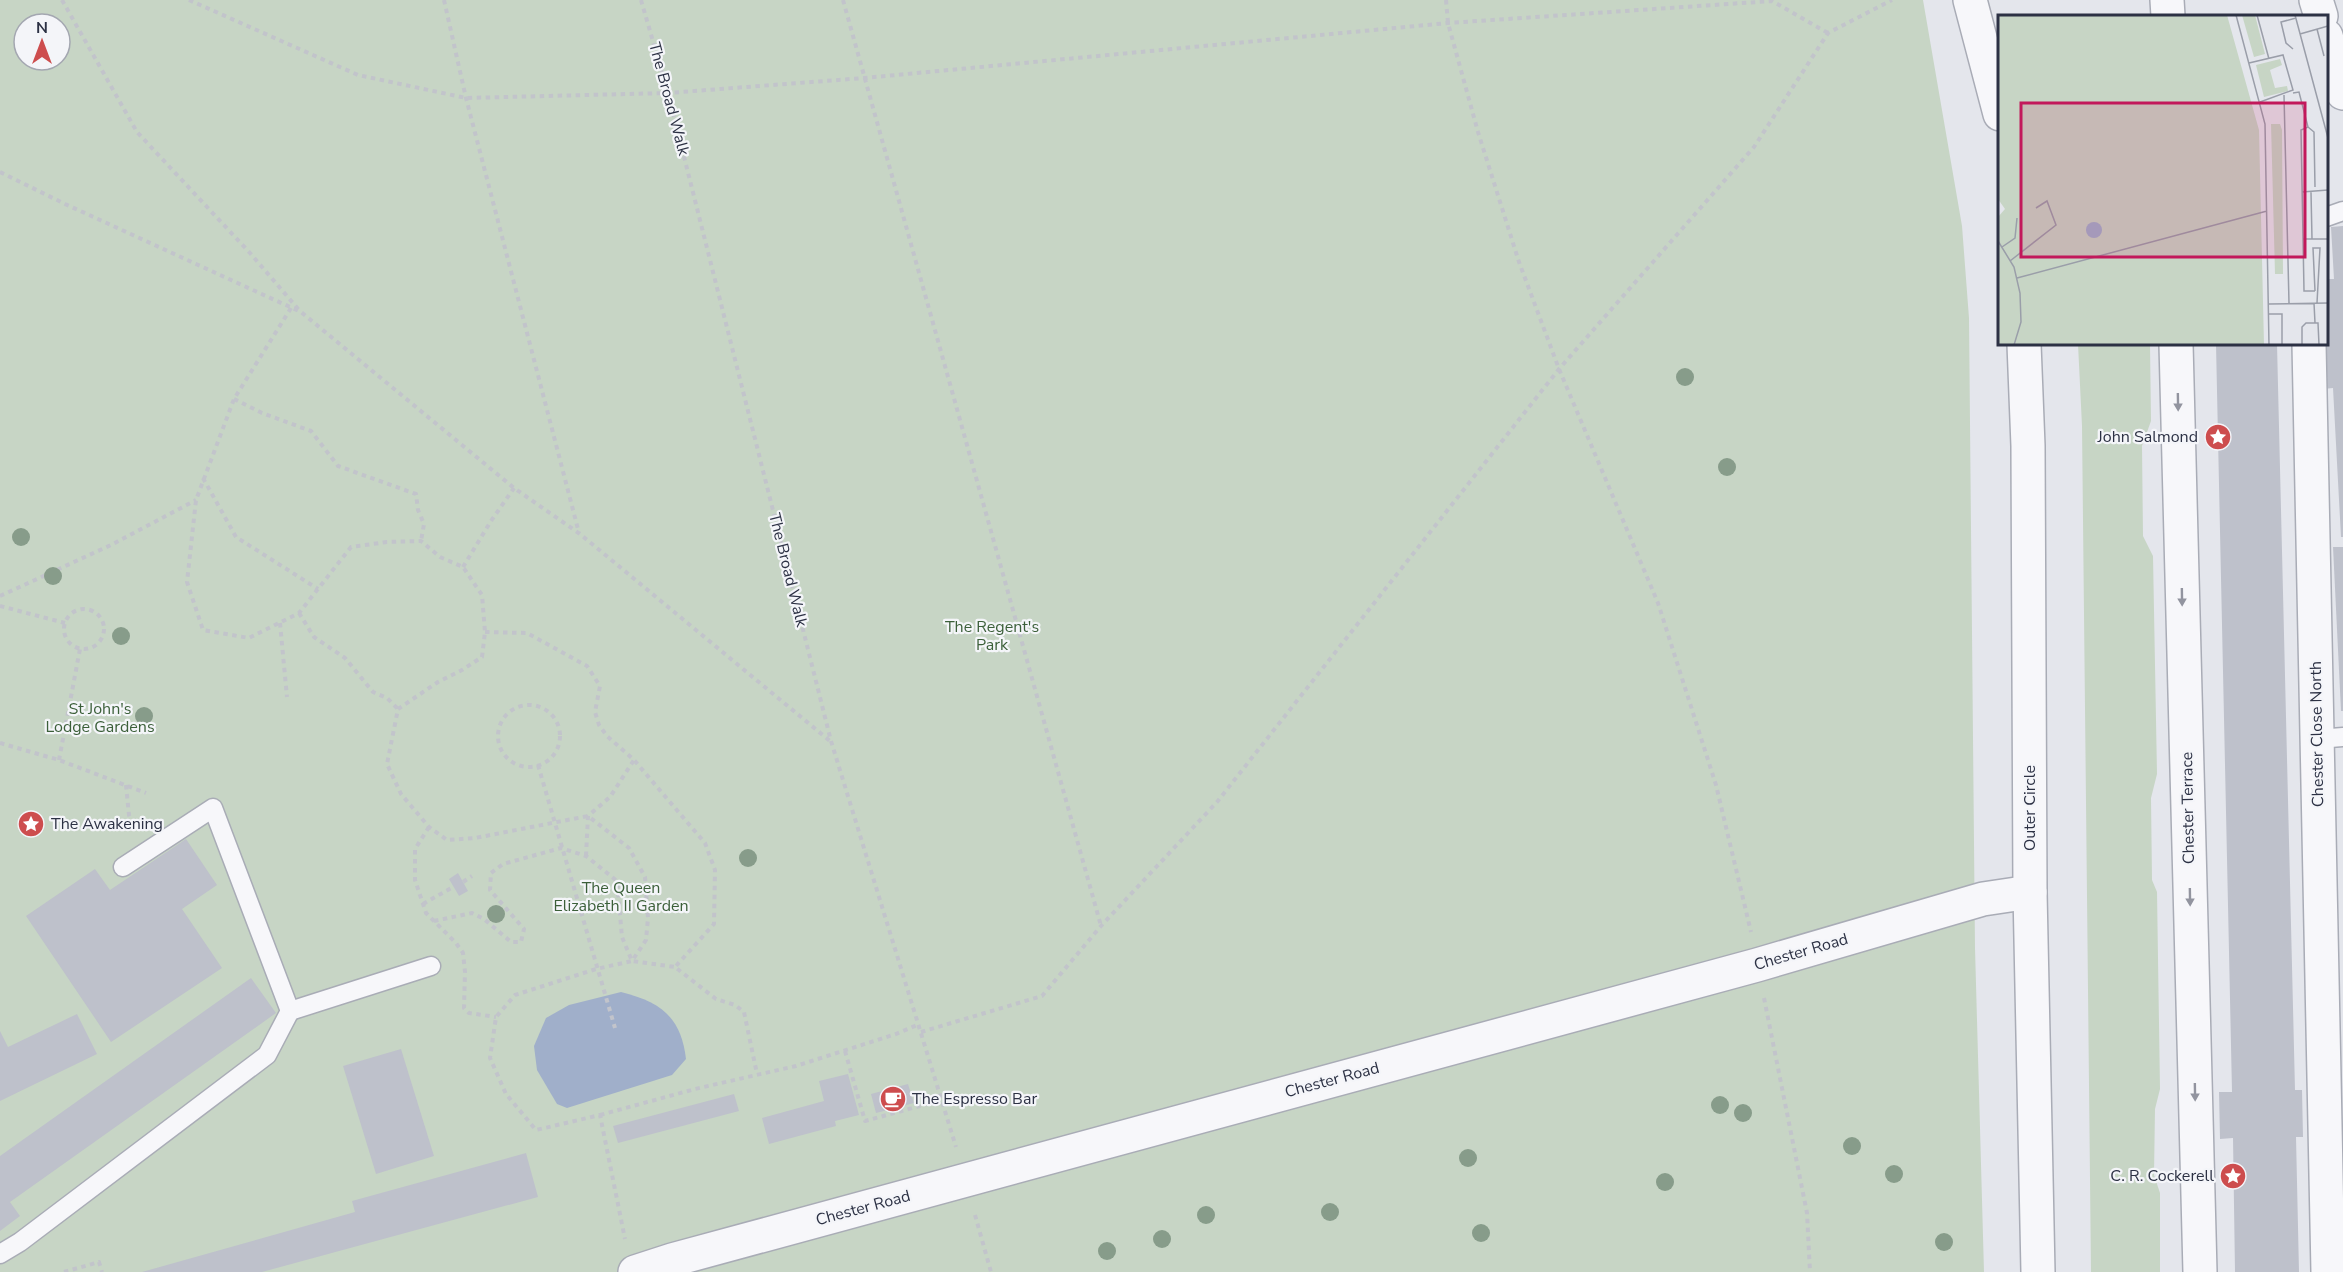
<svg xmlns="http://www.w3.org/2000/svg" width="2343" height="1272" font-family="'Nunito Sans',sans-serif">
<rect width="100%" height="100%" fill="#e4e6ec"/>
<g fill="#c7d5c5" fill-rule="evenodd">
<path d="M0,0H1923L1962,226L1969,318L1975,948L1984,1272H0ZM24,24H60V60H24Z"/>
<path d="M2078,344H2150L2151,421L2142,446L2143,536L2153,556L2157,774L2151,798L2152,880L2157,892L2160,1089L2155,1109L2154,1175L2160,1193V1272H2091L2082,426Z"/>
</g>
<path fill="#a0afca" d="M621,992C661,1002 681,1017 686,1059L672,1075L567,1108L557,1104L537,1070L534,1046L546,1018L569,1005Z"/>
<g fill="#bec1cb">
<path d="M2343,226V537H2341L2333,388L2323,389L2321,344H2326V333H2329L2326,279H2334L2331,227Z"/>
<path d="M2216,344H2277L2295,1090H2302L2303,1137H2296L2299,1272H2235L2233,1138L2220,1139L2219,1092H2232Z"/>
<path d="M2333,547H2343V711H2341Z"/>
<path d="M186,839L217,885L182,909L222,968L111,1042L26,916L95,869L110,890Z"/>
<path d="M458,873L468,891L459,896L449,879Z"/>
<path d="M251,978L276,1013L10,1202L20,1216L0,1231V1156Z"/>
<path d="M77,1014L97,1054L0,1101V1031L8,1047Z"/>
<path d="M401,1049L434,1156L376,1174L343,1066Z"/>
<path d="M848,1074L859,1115L835,1121L836,1126L769,1144L762,1118L824,1101L819,1081Z"/>
<path d="M908,1084L914,1103L876,1113L871,1094Z"/>
<path d="M734,1094L739,1111L618,1143L613,1126Z"/>
<path d="M526,1153L538,1197L262,1272H142L355,1212L352,1201Z"/>
</g>
<g fill="none" stroke-linecap="round" stroke-linejoin="round">
<defs>
<g id="service">
<path d="M2326,217L2343,211"/>
<path d="M2318,739L2343,737"/>
<path d="M290,1011L431,966"/>
<path d="M0,1254L20,1242L267,1055L290,1011L213,808L123,867"/>
</g>
<g id="minor">
<path d="M1970,0L2000,114"/>
<path d="M2167,0L2168,16"/>
<path d="M2316,0L2321,16"/>
<path d="M2326,36L2343,93"/>
<path d="M2024,344L2028,446L2030,892L2038,1272"/>
<path d="M2176,344L2200,1272"/>
<path d="M2309,344L2328,1272"/>
<path d="M635,1272L672,1260L1757,965L1983,899L2030,892"/>
</g>
</defs>
<use href="#service" stroke="#a9acb6" stroke-width="21"/>
<use href="#minor" stroke="#a9acb6" stroke-width="36"/>
<g stroke="#c2c4cb" stroke-width="4" stroke-dasharray="4.5 4.5" stroke-linecap="butt">
<path d="M62,0L137,132L250,253L299,310"/>
<path d="M189,0L358,75L466,98L668,93L864,78L1448,23L1772,1L1828,33"/>
<path d="M444,0L466,98L579,533"/>
<path d="M641,0L668,93L831,741L956,1147"/>
<path d="M843,0L1101,926"/>
<path d="M1446,0L1448,23L1478,132L1519,262L1559,369L1658,603L1716,785L1751,932"/>
<path d="M0,172L65,204L301,312L514,488L580,534L830,741"/>
<path d="M291,308L234,399L196,500L187,582L203,630L249,638L299,613L351,547L387,542L421,541L440,557L463,567L482,595L485,632L482,657L462,670L438,682L398,709L387,764L401,794L429,827L447,840L475,838L588,816L629,848L645,877L648,918L646,940L632,961L596,969L515,995L496,1017L490,1058L506,1094L536,1130L600,1115L625,1239"/>
<path d="M234,399L262,413L311,431L338,466L416,494L418,510L424,524L421,541"/>
<path d="M203,478L236,537L318,589"/>
<path d="M463,567L491,521L514,488"/>
<path d="M0,596L111,545L196,500"/>
<path d="M0,606L65,623"/>
<circle cx="84" cy="629" r="20"/>
<path d="M299,613L314,637L345,658L373,692L387,698L398,709"/>
<path d="M280,623L287,697"/>
<path d="M485,632L527,633L587,666L600,686L595,712L599,725L607,736L634,760L705,843L715,870L714,924L675,967L716,999L735,1005L744,1012L757,1074"/>
<circle cx="529" cy="736" r="31"/>
<path d="M0,743L59,760L146,793"/>
<path d="M59,760L80,649"/>
<path d="M538,765L615,1028"/>
<path d="M126,785L129,815L134,828"/>
<path d="M429,827L415,849V880L426,913L456,943L463,953L465,972L464,1008L469,1013L496,1017"/>
<path d="M586,856L588,816L610,797L634,760"/>
<path d="M463,882L472,876"/>
<path d="M423,904L453,887"/>
<path d="M434,921L472,913L484,919L511,942H521L524,929L490,890L491,873L503,864L561,848L586,856L617,881L622,937L632,961L675,967"/>
<path d="M1764,998L1807,1213L1810,1272"/>
<path d="M921,1032L1042,996L1101,926L1217,802L1559,369L1754,147L1828,33L1892,0"/>
<path d="M845,1051L865,1121L942,1100"/>
<path d="M600,1115L695,1089L796,1066L896,1034L917,1025"/>
<path d="M975,1215L991,1272"/>
<path d="M64,1272L99,1262L102,1272"/>
</g>
<use href="#service" stroke="#f7f7fa" stroke-width="18"/>
<use href="#minor" stroke="#f7f7fa" stroke-width="33"/>
</g>
<g fill="#879c8a">
<circle cx="1685" cy="377" r="9"/>
<circle cx="1727" cy="467" r="9"/>
<circle cx="21" cy="537" r="9"/>
<circle cx="53" cy="576" r="9"/>
<circle cx="121" cy="636" r="9"/>
<circle cx="144" cy="716" r="9"/>
<circle cx="748" cy="858" r="9"/>
<circle cx="496" cy="914" r="9"/>
<circle cx="1720" cy="1105" r="9"/>
<circle cx="1743" cy="1113" r="9"/>
<circle cx="1852" cy="1146" r="9"/>
<circle cx="1468" cy="1158" r="9"/>
<circle cx="1894" cy="1174" r="9"/>
<circle cx="1665" cy="1182" r="9"/>
<circle cx="1330" cy="1212" r="9"/>
<circle cx="1206" cy="1215" r="9"/>
<circle cx="1481" cy="1233" r="9"/>
<circle cx="1162" cy="1239" r="9"/>
<circle cx="1944" cy="1242" r="9"/>
<circle cx="1107" cy="1251" r="9"/>
</g>
<defs><path id="oneway-solid" d="M-6-.8H1V-3.2L6.5 0L1 3.2V.8H-6Z" transform="scale(1.5)"/></defs>
<g fill="#92949f">
<use href="#oneway-solid" transform="translate(2178 402) rotate(89)"/>
<use href="#oneway-solid" transform="translate(2182 597) rotate(89)"/>
<use href="#oneway-solid" transform="translate(2190 897) rotate(89)"/>
<use href="#oneway-solid" transform="translate(2195 1092) rotate(89)"/>
</g>
<defs>
<symbol id="sight-disc" viewBox="-11 -11 22 22"><circle r="9.5" fill="#cd4d4e" stroke="#f4f5f9"/><path d="M0-6L1.8-2.2L6-1.7L2.9 1.2L3.7 5.4L0 3.3L-3.7 5.4L-2.9 1.2L-6-1.7L-1.8-2.2Z" fill="#fff"/></symbol>
<symbol id="cafe-disc" viewBox="-11 -11 22 22"><circle r="9.5" fill="#cd4d4e" stroke="#f4f5f9"/><path d="M-5.5-4.5H6V0H3Q3 3.5 0 3.5H-2.5Q-5.5 3.5-5.5 0ZM3-3.2v2h1.7v-2ZM-6 4.5H4V6H-6Z" fill="#fff"/></symbol>
</defs>
<g fill-rule="evenodd">
<use href="#sight-disc" x="2203" y="422" width="30" height="30"/>
<use href="#sight-disc" x="16" y="809" width="30" height="30"/>
<use href="#cafe-disc" x="878" y="1084" width="30" height="30"/>
<use href="#sight-disc" x="2218" y="1161" width="30" height="30"/>
</g>
<g text-anchor="middle" dominant-baseline="central" stroke-width="4.5" stroke-linejoin="round" paint-order="stroke">
<g font-size="16" fill="#2c3144" stroke="#f4f5f9">
<text transform="translate(669 99) rotate(75)">The Broad Walk</text>
<text transform="translate(788 570) rotate(76)">The Broad Walk</text>
<text transform="translate(2317 734) rotate(-91)">Chester Close North</text>
<text transform="translate(2030 808) rotate(-90)">Outer Circle</text>
<text transform="translate(2188 808) rotate(-91)">Chester Terrace</text>
<text transform="translate(1801 952) rotate(-16)">Chester Road</text>
<text transform="translate(1332 1080) rotate(-15)">Chester Road</text>
<text transform="translate(863 1208) rotate(-15)">Chester Road</text>
</g>
<g font-size="16" fill="#2c3144" stroke="#f4f5f9" text-anchor="end">
<text x="2198" y="437">John Salmond</text>
<text x="51" y="824" text-anchor="start">The Awakening</text>
<text x="912" y="1099" text-anchor="start">The Espresso Bar</text>
<text x="2214" y="1176">C. R. Cockerell</text>
</g>
<g font-size="16" fill="#3b5f39" stroke="#f4f5f9">
<text x="992" y="627">The Regent's<tspan x="992" dy="18">Park</tspan></text>
<text x="100" y="709">St John's<tspan x="100" dy="18">Lodge Gardens</tspan></text>
<text x="621" y="888">The Queen<tspan x="621" dy="18">Elizabeth II Garden</tspan></text>
</g>
</g>
<g transform="translate(1998 15)">
<rect width="330" height="330" fill="#e4e6ec"/>
<path d="M0,0H229L261,115L266,330H0V202L7,194L0,184ZM244,0H257L267,39L256,42ZM282,44L284,50L272,55L277,73L289,71L290,76L266,82L258,50ZM273,109H282L284,115L285,259H277Z" fill="#c7d5c5"/>
<path d="M88 215a8 8 0 1 1 16 0a8 8 0 1 1-16 0Z" fill="#a0afca"/>
<path fill="none" stroke="#9a9ea9" stroke-width="1.5" d="M238,0L267,109L271,330M259,0L271,44M297,0L330,123M319,14L326,41M302,19L330,11M295,34L288,28L283,7L298,3M251,48L285,40L295,75L262,87M295,78L301,77L310,112M286,80L291,288M304,177L330,175M313,177L314,224M305,224H330M0,226L16,252L22,278L23,307L16,330M4,232L17,223L19,203M12,246L58,210L49,186L38,193M19,263L269,196M317,276H306L303,115L310,112L316,117L317,172M317,276L315,233H322L319,288M316,288L317,308M271,289L330,288M271,299H284V330M304,330V312L308,308H320L321,330"/>
<path fill="#c2185b" fill-opacity="0.15" stroke="#c2185b" stroke-width="3" d="M23,88H307V242H23Z"/>
<rect width="330" height="330" fill="none" stroke="#2c3144" stroke-width="3"/>
</g>
<g transform="translate(42 42)"><circle r="28" fill="#f4f5f9" stroke="#a4a7b1" stroke-width="1.5"/>
<path d="M0-4.5L10 22L0 15L-10 22Z" fill="#cd4d4e"/>
<text y="-9" font-size="16" font-weight="bold" text-anchor="middle" fill="#2c3144">N</text>
</g>
</svg>
